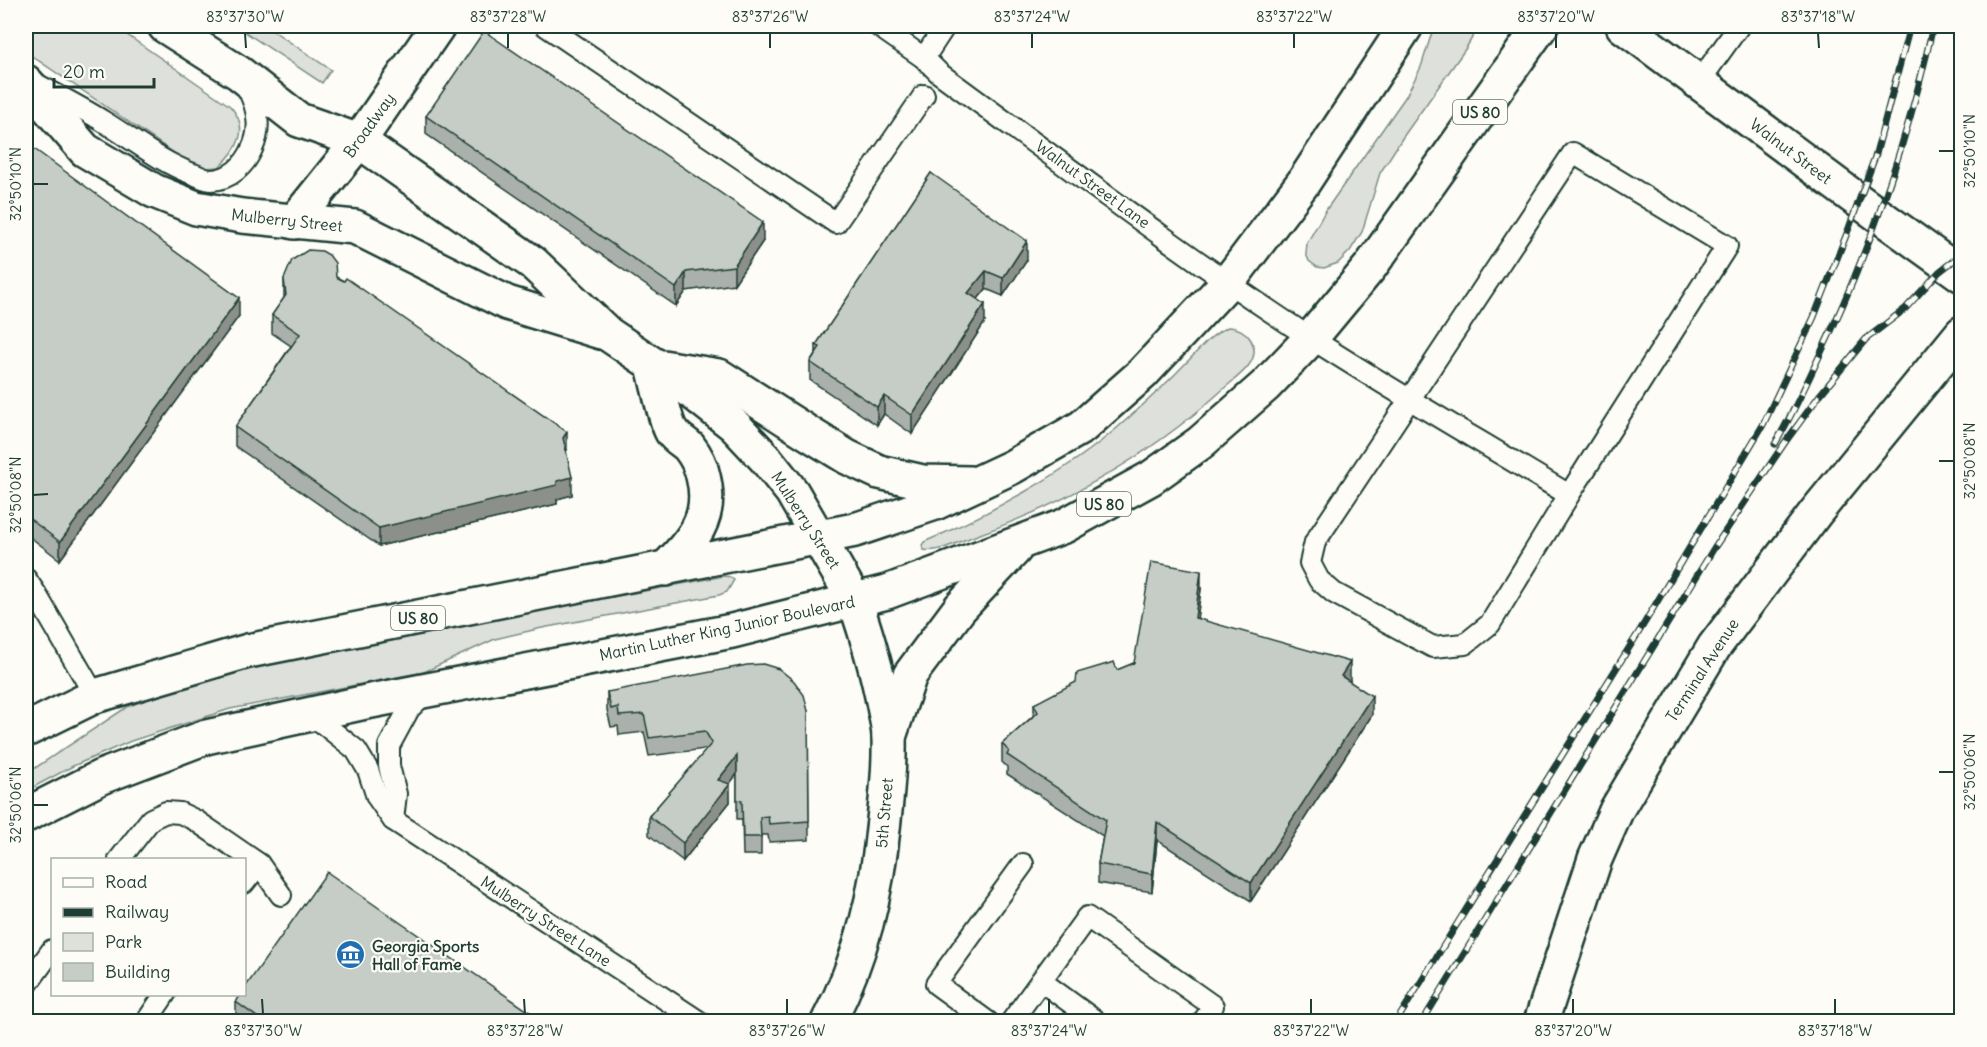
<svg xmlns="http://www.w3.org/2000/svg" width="1987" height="1047" font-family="Delius,sans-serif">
<rect width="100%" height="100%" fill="#fdfcf7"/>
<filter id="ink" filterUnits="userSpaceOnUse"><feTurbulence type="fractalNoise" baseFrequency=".0167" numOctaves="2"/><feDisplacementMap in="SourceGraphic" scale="12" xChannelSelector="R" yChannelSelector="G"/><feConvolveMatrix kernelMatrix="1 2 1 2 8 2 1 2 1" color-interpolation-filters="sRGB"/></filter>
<g filter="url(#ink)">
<g fill="#dde0db" stroke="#7e8e88" stroke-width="1.5">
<path d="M26,26H114L230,106C250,128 239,149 219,167L203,168L186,161L26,52Z"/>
<path d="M236,26H266L331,70L322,83Z"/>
<path d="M1434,26H1479L1466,48L1403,137L1380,173L1362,232L1350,251L1338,263L1324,268L1317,267L1309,261L1306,254L1307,243L1326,210L1406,96L1421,67Z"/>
<path d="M1228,327C1247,327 1262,347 1249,365C1242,375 1228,384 1219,393C1148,457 1061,506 972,537C958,542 938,553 924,550L922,545L924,542C989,514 1064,474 1117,428C1140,408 1163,387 1184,365C1199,351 1209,335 1228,327Z"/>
<path d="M724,576L730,577L734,580L727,592L719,595L542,628L495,639L424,672L230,709L131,741L73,766L26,791V774L127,707L173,689L252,665Z"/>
</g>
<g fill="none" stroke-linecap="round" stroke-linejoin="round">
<defs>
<g id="lane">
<path d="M546,26L836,223L924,95"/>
<path d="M878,26L924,58L939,73C1061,162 1182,254 1309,337C1394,392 1482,442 1569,495L1727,246L1573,153L1315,542L1310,563L1319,580L1334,593L1433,647L1465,644L1490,624L1569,495"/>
<path d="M924,58L945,26"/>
<path d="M1699,82L1739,26"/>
<path d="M38,85C61,97 84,109 106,123C135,141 161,162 193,174C199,176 205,180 211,180C230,180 245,165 252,149C263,126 257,104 245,84"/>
<path d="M26,579L36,594L95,696"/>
<path d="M311,714L356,750L368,770L377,797L393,820L700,1022"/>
<path d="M393,820L396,794L389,766V746L409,709L426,692"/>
<path d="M119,860L151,819L166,812L180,813L195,820L259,864L281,895"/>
<path d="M244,883L259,864"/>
<path d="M1041,981L1097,1022"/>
<path d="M26,986L52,950"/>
<path d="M146,1022L165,994"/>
<path d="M988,1022L936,984L1023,864"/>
<path d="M1011,1022L1087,917L1213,1006L1203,1022"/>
</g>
<g id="street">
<path d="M1623,26L1852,196L1962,275"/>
<path d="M294,222L359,141L438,26"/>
<path d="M828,1022C862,958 877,892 884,820C887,793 890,765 889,738C889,728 886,717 884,706C877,670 867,636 855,601"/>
<path d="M1541,1022L1595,859L1617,809L1714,647L1816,512L1962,333"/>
</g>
<g id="primary">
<path d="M165,26L239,73L299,120L359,141L533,263L608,334L682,384L734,425L765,458L792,492L855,601"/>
<path d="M26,82L85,150L154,191L196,208L242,216L355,227L507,303L601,332"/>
<path d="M653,365C656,378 666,424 672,432C676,438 684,442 689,447C696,456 701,466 703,476C714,518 692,541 665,569"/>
<path d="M663,367L719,376L808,433L847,457L879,472L923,482L970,483"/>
<path d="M26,730L95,696L248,651L855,530L935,503L1012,467L1082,427L1142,374L1228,282L1303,183L1406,26"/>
<path d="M889,737L910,675L960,608L1015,549"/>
<path d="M26,815L101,777L206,737L366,702L732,631L887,592L1064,526L1151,478L1200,443L1265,386L1311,338L1370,267L1541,26"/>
</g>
</defs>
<use href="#lane" stroke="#1f3d34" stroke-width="24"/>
<use href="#street" stroke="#1f3d34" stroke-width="38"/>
<use href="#primary" stroke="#1f3d34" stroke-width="38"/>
<use href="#lane" stroke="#fdfcf7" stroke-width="20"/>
<use href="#street" stroke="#fdfcf7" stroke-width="33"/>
<use href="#primary" stroke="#fdfcf7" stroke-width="33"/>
<defs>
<g id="rail">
<path d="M1775,444C1791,417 1805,387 1818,359C1869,253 1908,140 1933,26"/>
<path d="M1396,1022L1642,627L1763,425L1814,317L1849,228L1876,154L1910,26"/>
<path d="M1422,1022L1714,548L1786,441L1819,396L1866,339L1905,309L1939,272L1962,254"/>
</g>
</defs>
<use href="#rail" stroke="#1f3d34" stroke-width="7"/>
<use href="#rail" stroke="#fdfcf7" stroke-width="4.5" stroke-dasharray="14" stroke-linecap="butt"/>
</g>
<g fill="#aab0ab" stroke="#1f3d34" stroke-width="1.5">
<path d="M426,116L763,241L734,284L686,291L676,306L426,134Z"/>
<path d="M26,143L239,316L60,560L26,534Z"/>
<path d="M931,173L1027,260L1003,296L986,289L978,299L985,322L912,434L884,414L877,425L810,380V362L816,352V345Z"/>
<path d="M336,277L567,450L566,452L572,495L557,499V504L379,546L235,446V427L291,346L272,333V315L284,298V279Z"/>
<path d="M1201,589L1197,618L1350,680L1349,681L1372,715L1251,901L1157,840L1152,892L1098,883V864L1103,836L1007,774V767L1002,762V744L1034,715V704L1117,670L1134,663Z"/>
<path d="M607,692L808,711L809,840L769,842L768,835H761V855H743L742,819H737V774L729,784L730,802L683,861L649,835V816L706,751L705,749L649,756L644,732L619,735L618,726L611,727L607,710Z"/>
<path d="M236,1002L544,1022H238L236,1020Z"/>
</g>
<g fill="#8b908b" stroke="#1f3d34" stroke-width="1.5">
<path d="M763,222V241L734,284V266Z"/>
<path d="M1027,241V260L1003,296V278Z"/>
<path d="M986,271V289L968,311V293Z"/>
<path d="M686,272V291L676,306V288Z"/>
<path d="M239,298V316L60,560V542Z"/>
<path d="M985,304V322L912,434V415Z"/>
<path d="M884,396V414L877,425V407Z"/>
<path d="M567,432V450L563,456V438Z"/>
<path d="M572,477V495L557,499V504L379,546V528Z"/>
<path d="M1201,571V589L1195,636V618Z"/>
<path d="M1350,662V680L1341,694V676Z"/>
<path d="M1372,696V715L1251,901V883Z"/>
<path d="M737,756V774L722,794L730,784V802L683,861V843L718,780Z"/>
<path d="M1157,822V840L1152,892V874Z"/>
</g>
<g fill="#c6cdc7" stroke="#1f3d34" stroke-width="1.5">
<path d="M484,31L763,222L734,266L686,272L676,288L426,116Z"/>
<path d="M26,143L239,298L60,542L26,516Z"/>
<path d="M931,173L1027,241L1003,278L986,271L968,293L985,304L912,415L884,396L877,407L810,362L820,347L816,345Z"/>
<path d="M308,250L322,251L329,255L335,263L336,277L344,281L346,278L567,432L563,438L572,477L557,481V485L379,528L235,427L300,334L272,315L286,295L284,279L292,260Z"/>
<path d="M1151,562L1201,571L1195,618L1350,662L1341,676L1372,696L1251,883L1157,822L1152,874L1098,864L1106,820L1007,755L1009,751L1002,744L1038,712L1034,704L1076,682L1077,673L1114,662L1117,670L1134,663Z"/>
<path d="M763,664L779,669L794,681L804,695L808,711L809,821L769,824L768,816L760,817L761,837H743L742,801L737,800V756L718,780L730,784L683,843L649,816L712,743L705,731L649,738L644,714L619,716L618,707L611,709L607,692L747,665Z"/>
<path d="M327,872L544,1022H264L236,1002L241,994H244V989Z"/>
</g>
</g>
<path fill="none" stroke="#1f3d34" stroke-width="2" d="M245,33L246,48M508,33V48M770,33V48M1032,33V48M1294,33V48M1556,33V48M1818,33L1819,48M1939,151H1954M33,184H48M1939,461H1954M33,495L48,494M1939,772H1954M33,805H48M262,999L263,1014M524,999L525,1014M787,999V1014M1049,999V1014M1311,999V1014M1573,999V1014M1835,999V1014"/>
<defs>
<symbol id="museum-disc" viewBox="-11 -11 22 22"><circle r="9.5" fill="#1f6fb2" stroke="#fdfcf7"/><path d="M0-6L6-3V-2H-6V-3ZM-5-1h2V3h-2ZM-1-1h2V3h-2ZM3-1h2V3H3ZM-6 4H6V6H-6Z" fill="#fff"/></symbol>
</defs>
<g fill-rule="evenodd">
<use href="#museum-disc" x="334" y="938" width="33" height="33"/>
</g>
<g text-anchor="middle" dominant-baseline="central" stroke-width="4.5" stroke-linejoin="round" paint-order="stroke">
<g fill="#fdfcf7" stroke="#62766e" stroke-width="1.5">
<rect x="1453" y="100" width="54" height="24" rx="4.5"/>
<rect x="1077" y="492" width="54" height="24" rx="4.5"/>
<rect x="391" y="606" width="54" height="24" rx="4.5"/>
</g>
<g font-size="15" font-weight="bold" fill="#1f3d34">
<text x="1480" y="112">US 80</text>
<text x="1104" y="504">US 80</text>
<text x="418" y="618">US 80</text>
</g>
<g font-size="16" fill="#1f3d34" stroke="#fdfcf7">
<text transform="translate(369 125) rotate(-54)">Broadway</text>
<text transform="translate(1791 151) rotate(37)">Walnut Street</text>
<text transform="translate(1093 184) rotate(36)">Walnut Street Lane</text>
<text transform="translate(287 220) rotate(6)">Mulberry Street</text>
<text transform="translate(806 520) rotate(57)">Mulberry Street</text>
<text transform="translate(727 628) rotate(-12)">Martin Luther King Junior Boulevard</text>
<text transform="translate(1702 670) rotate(-57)">Terminal Avenue</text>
<text transform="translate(884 813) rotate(-85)">5th Street</text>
<text transform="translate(546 921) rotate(33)">Mulberry Street Lane</text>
</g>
<g font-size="16" font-weight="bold" fill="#1f3d34" stroke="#fdfcf7" text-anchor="start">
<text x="372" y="946">Georgia Sports<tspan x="372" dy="18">Hall of Fame</tspan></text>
</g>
</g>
<rect width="1987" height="1047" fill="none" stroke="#fdfcf7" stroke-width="66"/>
<rect x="51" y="858" width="195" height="138" fill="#fdfcf7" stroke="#a4b0a9" stroke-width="1.5"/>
<rect x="63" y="878" width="30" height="9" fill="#fdfcf7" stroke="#a4b0a9" stroke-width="1.5"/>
<text x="105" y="888" font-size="18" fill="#1f3d34">Road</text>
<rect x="63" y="908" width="30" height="9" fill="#1f3d34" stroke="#a4b0a9" stroke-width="1.5"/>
<text x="105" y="918" font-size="18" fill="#1f3d34">Railway</text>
<rect x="63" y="933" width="30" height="18" fill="#dde0db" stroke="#a4b0a9" stroke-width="1.5"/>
<text x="105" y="948" font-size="18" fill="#1f3d34">Park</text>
<rect x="63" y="963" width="30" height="18" fill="#c6cdc7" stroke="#a4b0a9" stroke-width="1.5"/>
<text x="105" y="978" font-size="18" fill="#1f3d34">Building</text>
<path d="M54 78v9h100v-9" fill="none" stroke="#1f3d34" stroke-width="3"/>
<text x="63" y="78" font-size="18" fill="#1f3d34" stroke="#fdfcf7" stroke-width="4.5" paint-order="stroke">20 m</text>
<rect x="33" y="33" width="1921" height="981" fill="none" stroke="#1f3d34" stroke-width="2"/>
<g font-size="15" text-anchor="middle" fill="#1f3d34">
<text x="245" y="22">83°37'30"W</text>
<text x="508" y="22">83°37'28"W</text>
<text x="770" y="22">83°37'26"W</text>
<text x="1032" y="22">83°37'24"W</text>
<text x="1294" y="22">83°37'22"W</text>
<text x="1556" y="22">83°37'20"W</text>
<text x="1818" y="22">83°37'18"W</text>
<text transform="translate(1970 151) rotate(-90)" y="5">32°50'10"N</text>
<text transform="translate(16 184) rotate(-90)" y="5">32°50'10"N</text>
<text transform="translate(1970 461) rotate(-90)" y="5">32°50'08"N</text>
<text transform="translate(16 495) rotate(-90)" y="5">32°50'08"N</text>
<text transform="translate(1970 772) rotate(-90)" y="5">32°50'06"N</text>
<text transform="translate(16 805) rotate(-90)" y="5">32°50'06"N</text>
<text x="263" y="1036">83°37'30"W</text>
<text x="525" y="1036">83°37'28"W</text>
<text x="787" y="1036">83°37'26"W</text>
<text x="1049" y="1036">83°37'24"W</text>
<text x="1311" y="1036">83°37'22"W</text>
<text x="1573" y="1036">83°37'20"W</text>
<text x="1835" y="1036">83°37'18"W</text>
</g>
</svg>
